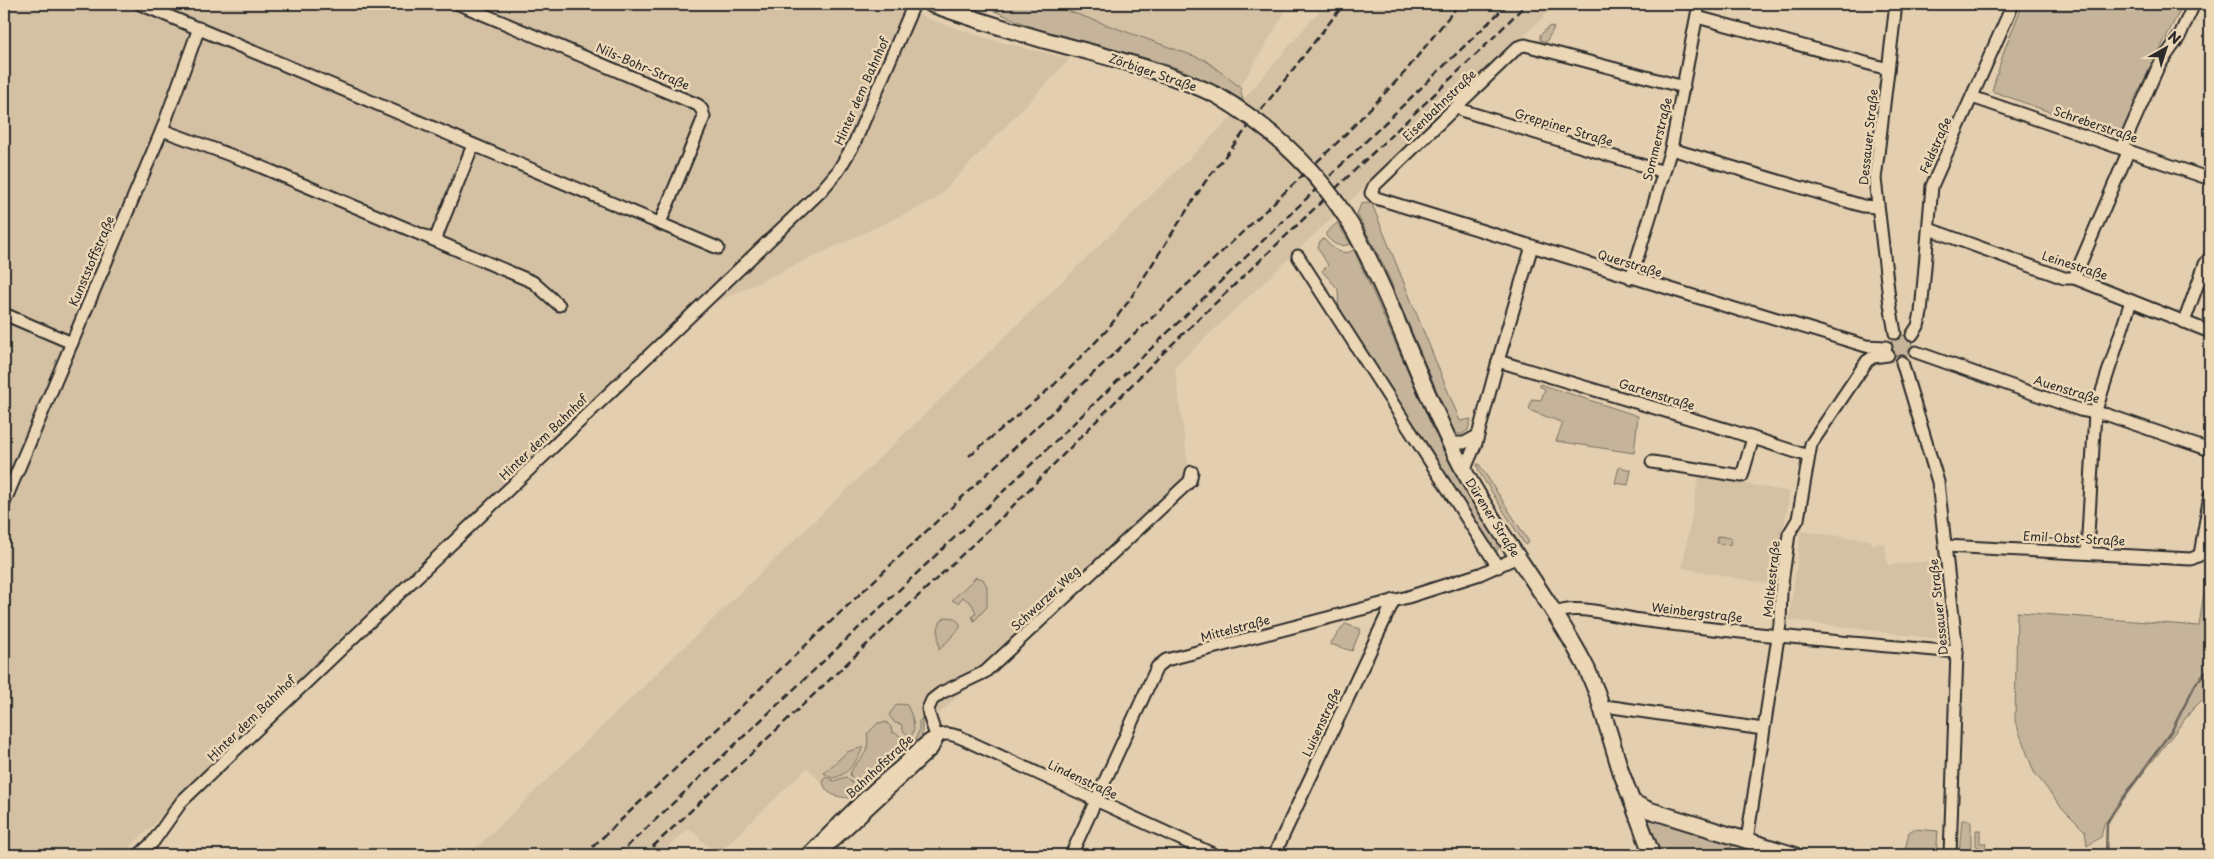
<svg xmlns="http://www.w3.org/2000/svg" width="2214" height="859" font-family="'Playpen Sans',sans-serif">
<rect width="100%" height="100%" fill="#e3cfaf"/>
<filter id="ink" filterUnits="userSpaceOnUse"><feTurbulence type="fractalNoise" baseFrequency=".02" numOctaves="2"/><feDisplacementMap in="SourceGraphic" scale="10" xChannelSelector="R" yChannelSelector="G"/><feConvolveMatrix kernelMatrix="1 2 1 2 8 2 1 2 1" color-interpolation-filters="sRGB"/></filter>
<g filter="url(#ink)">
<g fill="#d4c1a4">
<path d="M4,4H895L935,21L989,39L1070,59L935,200L712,304L121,855H4Z"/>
<path d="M1049,4H1290L1240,87L1205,60Z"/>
<path d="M1325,4H1557L1175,367L1189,473L1185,483L849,798L835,796L807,768L717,855L689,828L660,855H469L1232,117L1243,100Z"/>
<path d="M1699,475L1790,492L1774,585L1682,568Z"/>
<path d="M1801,531L1870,540L1871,544L1885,543L1888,565L1928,561L1941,632L1938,639L1789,620Z"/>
</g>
<g fill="#c5b49a" stroke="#787062">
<path d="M1000,4H1049L1205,60L1240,87L1243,100L1183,70L1146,58L1034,28L992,10Z"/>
<path d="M2023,4H2189H2183L2135,98L2137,103L2121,138L1992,91L2005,48Z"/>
<path d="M1550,26L1554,28L1546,42L1540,40V35Z"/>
<path d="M1367,203L1372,204L1460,421L1471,419L1468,430L1462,434H1457L1453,429L1384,266L1357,214L1361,204Z"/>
<path d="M1337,223L1351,244C1338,248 1335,245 1326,236V233Z"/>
<path d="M1324,239C1332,248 1341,257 1354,250L1443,450L1498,542V549L1495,553L1435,464V456L1419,431L1415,433L1339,315L1338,289L1322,271L1328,265L1318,248L1320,241Z"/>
<circle cx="1901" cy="346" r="11"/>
<path d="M1540,384L1638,416L1634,453L1556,441L1563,423L1529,410L1532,399L1541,400L1545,389L1539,386Z"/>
<path d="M1477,464H1479L1529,542L1525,545L1479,472Z"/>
<path d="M1619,467L1631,470L1628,485L1615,483Z"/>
<path d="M1718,536L1731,538L1730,545L1717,543Z"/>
<path d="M2210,549V692L2192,710L2104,824L2101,837L2087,846L2085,831L2062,808L2034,772L2015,721L2017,612L2199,626Z"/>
<path d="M976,577L983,579L987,587V607L974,621L972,616L976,613L972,604L963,597L958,603L952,600Z"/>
<path d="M946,617L955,618L960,624V628L939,650C939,638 934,624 946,617Z"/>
<path d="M1345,624L1361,629L1352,651L1330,644Z"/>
<path d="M897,704L907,705C912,716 917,726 911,737L903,731L901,724L895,723L889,715Z"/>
<path d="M922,718V737L917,746L915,740L919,731V721Z"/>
<path d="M886,722L891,727L892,732L899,735L905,741V744L862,785H859L850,775C853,760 872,758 867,734L878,723Z"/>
<path d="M863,747C858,760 846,777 832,778L824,773L847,752Z"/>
<path d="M826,777L834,781L846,777L859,790L849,798C838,797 824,795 823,780Z"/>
<path d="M1649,817L1732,842L1733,845L1732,847L1707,855H1661L1647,820Z"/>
<path d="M1962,820H1969L1971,823V850L1966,855L1959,853Z"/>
<path d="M1914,829L1938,831L1936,855H1904L1909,832Z"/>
<path d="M1976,830H1980V843H1986L1985,850L1976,846Z"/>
</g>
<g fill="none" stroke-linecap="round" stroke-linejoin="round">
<path stroke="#6e665b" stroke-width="2.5" d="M2106,855L2107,823L2114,811L2172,730L2196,683L2210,668"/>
<defs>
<g id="minor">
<path d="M140,4L718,248"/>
<path d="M459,4L698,105L702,110L704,117L660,223"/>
<path d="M1697,17L1888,69"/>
<path d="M1684,87L1525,45L1518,47L1374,186L1371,193L1376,198L1742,311H1751L1866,346L1886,347"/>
<path d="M1972,97L2210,179"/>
<path d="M1457,106L1464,111L1664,172"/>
<path d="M162,130L252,163L533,282L559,305"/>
<path d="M2122,148L2158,67L2179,37L2194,4"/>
<path d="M1671,149L1863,206L1877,207"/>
<path d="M1929,229L2064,278H2074L2210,332"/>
<path d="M435,240L473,145"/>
<path d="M1298,256L1498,567"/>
<path d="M1631,278L1671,149L1699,4"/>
<path d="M2074,278L2129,150"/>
<path d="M4,314L72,343"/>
<path d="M2184,322L2205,264L2210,257"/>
<path d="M1895,333L1889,298L1875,179L1896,4"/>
<path d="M1912,335L1918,326L1921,313L1932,186L2013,4"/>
<path d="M1916,352L2080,410L2108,415L2210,450"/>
<path d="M1498,361L1732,431L1808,456"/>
<path d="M1902,362L1938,482L1957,652L1950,855"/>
<path d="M1450,443H1464L1477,436"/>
<path d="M1652,462L1742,476L1753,438"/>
<path d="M1464,471L1476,443L1498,361L1532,246"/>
<path d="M4,503L162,130L199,28"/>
<path d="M1946,546L2191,559L2200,555L2210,495"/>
<path d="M2087,552L2095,413L2131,301"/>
<path d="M1555,614C1574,602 1617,617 1640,620C1745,634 1851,643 1957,652"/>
<path d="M1603,709L1612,707L1763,729"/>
<path d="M938,737L934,730L929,715L928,709L932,700L941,693L985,672L1190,481L1192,472"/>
<path d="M1747,840L1780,624L1781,590L1789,534L1798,519L1811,444L1867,361L1873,357L1888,355"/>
<path d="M826,848L932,749L938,737"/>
<path d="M139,855L153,842L182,801L821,191L838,171L854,144L914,4"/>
<path d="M807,855C836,826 864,796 896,770C913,757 923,738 945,734C954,733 966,740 974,744L1215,855"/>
<path d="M1071,855L1157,667L1166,660L1408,597L1480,574L1518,557"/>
<path d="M1274,855L1394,600"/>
</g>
<g id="major">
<path d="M931,4C968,17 1006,29 1044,40C1103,56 1162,69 1218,96"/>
<path d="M1354,230C1396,307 1422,392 1463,469C1500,538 1551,599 1587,669L1597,693L1621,772L1652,855"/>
<path d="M1632,802L1649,810L1794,855"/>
</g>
</defs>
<use href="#minor" stroke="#2b2b2b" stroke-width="15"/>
<use href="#major" stroke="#2b2b2b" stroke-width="19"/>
<use href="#minor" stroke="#ebd6b5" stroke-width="11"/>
<use href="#major" stroke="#ebd6b5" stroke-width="15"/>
<g stroke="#2b2b2b" stroke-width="2.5" stroke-dasharray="8 4" stroke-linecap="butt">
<path d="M969,456L1055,384L1107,330L1128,302L1205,182L1344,4"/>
<path d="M584,855L1341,139L1405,72L1459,4"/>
<path d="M618,855L987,507L1508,4"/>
<path d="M644,855L1004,515L1163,353L1486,45L1526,4"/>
</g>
<defs>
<path id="major-bridge" d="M1218,96C1275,130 1321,173 1354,230"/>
</defs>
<use href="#major-bridge" stroke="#2b2b2b" stroke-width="19" stroke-linecap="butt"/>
<use href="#major-bridge" stroke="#ebd6b5" stroke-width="15"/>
</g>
</g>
<g text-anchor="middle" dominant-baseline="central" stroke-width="5" stroke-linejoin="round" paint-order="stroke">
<g font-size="12" fill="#2b2b2b" stroke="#ebd6b5">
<text transform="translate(643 66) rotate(23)">Nils-Bohr-Straße</text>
<text transform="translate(1153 72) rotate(19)">Zörbiger Straße</text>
<text transform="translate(861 91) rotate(-66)">Hinter dem Bahnhof</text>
<text transform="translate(1439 105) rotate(-44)">Eisenbahnstraße</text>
<text transform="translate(2096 124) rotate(19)">Schreberstraße</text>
<text transform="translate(1564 127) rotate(17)">Greppiner Straße</text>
<text transform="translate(1868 137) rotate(-84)">Dessauer Straße</text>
<text transform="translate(1657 139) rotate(-76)">Sommerstraße</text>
<text transform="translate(1935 145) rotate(-66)">Feldstraße</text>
<text transform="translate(91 261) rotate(-67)">Kunststoffstraße</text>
<text transform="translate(1630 263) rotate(17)">Querstraße</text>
<text transform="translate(2075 265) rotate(18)">Leinestraße</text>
<text transform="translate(2067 389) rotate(17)">Auenstraße</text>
<text transform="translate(1657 394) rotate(17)">Gartenstraße</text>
<text transform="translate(543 437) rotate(-44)">Hinter dem Bahnhof</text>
<text transform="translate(1493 517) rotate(58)">Dürener Straße</text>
<text transform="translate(2074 538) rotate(3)">Emil-Obst-Straße</text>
<text transform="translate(1771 579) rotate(-84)">Moltkestraße</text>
<text transform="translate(1045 598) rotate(-43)">Schwarzer Weg</text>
<text transform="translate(1938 607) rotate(-96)">Dessauer Straße</text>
<text transform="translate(1697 612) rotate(7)">Weinbergstraße</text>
<text transform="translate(1235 628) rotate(-15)">Mittelstraße</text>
<text transform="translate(251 718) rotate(-44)">Hinter dem Bahnhof</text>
<text transform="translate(1321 722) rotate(-65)">Luisenstraße</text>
<text transform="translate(879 766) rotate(-43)">Bahnhofstraße</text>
<text transform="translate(1083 779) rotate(25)">Lindenstraße</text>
</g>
</g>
<rect width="2214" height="859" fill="none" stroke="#ebd6b5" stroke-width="20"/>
<rect x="10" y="10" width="2194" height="839" fill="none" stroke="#2b2b2b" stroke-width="2" filter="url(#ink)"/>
<g transform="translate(2166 48) rotate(39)" stroke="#ebd6b5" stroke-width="4" paint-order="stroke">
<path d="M0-4L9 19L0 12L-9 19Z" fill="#2b2b2b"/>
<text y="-8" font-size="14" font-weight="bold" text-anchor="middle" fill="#2b2b2b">N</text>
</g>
</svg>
